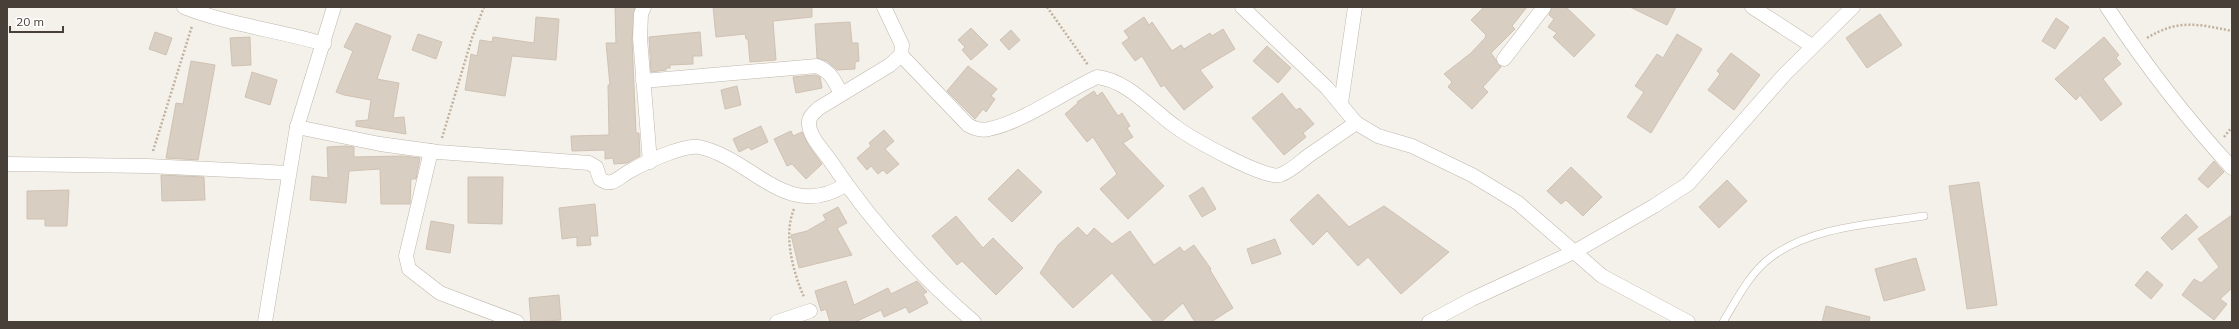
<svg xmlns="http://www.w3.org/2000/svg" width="2239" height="329" font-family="Mulish,sans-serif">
<rect width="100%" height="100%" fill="#f4f0ea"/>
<g fill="#d8cec2" stroke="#d0c2b3">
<path d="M615,7H635L632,39L636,133H639L640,156L627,163L614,164L613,158L605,159V150L572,151L571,136L609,135L608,85H610L606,43H616Z"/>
<path d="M713,7H812V17L773,21L776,60L750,62L748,39H746L745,34L716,37Z"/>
<path d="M1484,7H1527L1512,26L1515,29L1491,53L1501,67L1483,87L1488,92L1472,109L1448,87L1452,82L1444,74L1471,53L1485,38L1486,35L1471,20Z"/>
<path d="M1552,7H1566L1595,35L1574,57L1553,37L1557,33L1548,27L1554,19L1549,15Z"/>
<path d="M1630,7H1676L1667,25Z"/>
<path d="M1880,14L1902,45L1867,68L1846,38Z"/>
<path d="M536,17L559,19L556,60L512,56L505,96L465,90L471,54L477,56L480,40L492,42L493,37L534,43Z"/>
<path d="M1144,17L1149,25L1152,22L1172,51L1181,45L1184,49L1210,33L1212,36L1223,29L1235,49L1200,70L1213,87L1184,110L1164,85L1161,87L1142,56L1135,61L1122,43L1129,38L1124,31Z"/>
<path d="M2056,18L2069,27L2055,49L2042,41Z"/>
<path d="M850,22L852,43H858L859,61L855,62V69L837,70L827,61L817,58L815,24Z"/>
<path d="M356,23L391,36L377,79L399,83L393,118L404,117L406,134L356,126V121L368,120L371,100L344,95L336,92L353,51L344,47Z"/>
<path d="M971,28L988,45L971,60L962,50L965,47L958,40Z"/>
<path d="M1011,30L1020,40L1009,50L1000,40Z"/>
<path d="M155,32L172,38L166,55L149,49Z"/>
<path d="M700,32L702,56H693V64L670,65V68H666V70L651,72L649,37Z"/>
<path d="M418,34L442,42L436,59L412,50Z"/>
<path d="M1677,34L1702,49L1651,133L1627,117L1644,92L1635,86L1657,54L1663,58Z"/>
<path d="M250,37L251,65L232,66L230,38Z"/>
<path d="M2104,37L2119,55L2116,58L2121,64L2103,79L2122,104L2101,121L2080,95L2076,100L2055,79Z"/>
<path d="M1267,46L1291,68L1278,83L1253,61Z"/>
<path d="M1731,53L1760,75L1734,110L1708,90L1720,74L1717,71Z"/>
<path d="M191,61L215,65L198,160L166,158L176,103L183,104Z"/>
<path d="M968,66L997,89L991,96L995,99L986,112L983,109L975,119L947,91Z"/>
<path d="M252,72L277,80L270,105L245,97Z"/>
<path d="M815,75L820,77L822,88L796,93L793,77Z"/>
<path d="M737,86L741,105L725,109L721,90Z"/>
<path d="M1094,91L1097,96L1102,92L1118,116L1122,113L1130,126L1127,128L1133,137L1123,143L1164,186L1128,219L1100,189L1117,174L1093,137L1087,142L1065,114L1078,103L1077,102Z"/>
<path d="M1282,93L1296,110L1300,108L1314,124L1303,133L1306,137L1284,155L1252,118Z"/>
<path d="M761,126L768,142L751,150L749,147L739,152L733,139Z"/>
<path d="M884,130L894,141L885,149L899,164L887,174L883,170L878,174L871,166L867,170L857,158L871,146L869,143Z"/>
<path d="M791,131L793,136L802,132L809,146L822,164L806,179L792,164L787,166L774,139Z"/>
<path d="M346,146L354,147V157L402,156L420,158L416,179H411L410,204H381L380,169L349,171L346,203L310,200L312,176L328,178L327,147Z"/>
<path d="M2214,161L2224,172L2208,188L2198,179Z"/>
<path d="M1571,167L1602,197L1583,216L1566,200L1561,204L1547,191Z"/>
<path d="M1018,169L1042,192L1012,222L988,199Z"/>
<path d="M161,175L204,177L205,200L162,201Z"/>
<path d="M468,177H503L502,224L468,223Z"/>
<path d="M1727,180L1747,201L1719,228L1699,207Z"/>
<path d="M1979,182L1997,305L1967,309L1949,186Z"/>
<path d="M1203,187L1216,209L1202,217L1189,196Z"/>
<path d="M69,190L67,226H45V219H27V191Z"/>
<path d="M1318,194L1349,227L1384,206L1449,252L1401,294L1368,257L1358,266L1327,231L1313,245L1290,220Z"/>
<path d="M595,204L598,236H590L591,245L577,246V237L562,239L559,208Z"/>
<path d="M838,207L847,223L837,228L852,255L799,268L791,235L807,231L826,220L823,215Z"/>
<path d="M2186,214L2198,227L2172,250L2161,238Z"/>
<path d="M2232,215V288L2220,299L2227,304L2214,320L2182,295L2194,279L2201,283L2219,267L2198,239Z"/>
<path d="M956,216L983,248L993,238L1023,268L996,295L962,261L957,265L932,236Z"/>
<path d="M431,221L454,225L450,253L426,249Z"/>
<path d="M1078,227L1087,236L1094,228L1112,244L1130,231L1154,265L1180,247L1184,252L1194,245L1211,269L1210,270L1233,308L1211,322H1195L1183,303L1161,322H1154L1112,273L1073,308L1040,273L1058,245Z"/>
<path d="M1275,239L1281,254L1252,264L1247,249Z"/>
<path d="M1916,258L1925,290L1884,301L1875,269Z"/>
<path d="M2147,271L2163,285L2151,299L2135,285Z"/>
<path d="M846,281L854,305L888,288L891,294L917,281L927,292L923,294L928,303L909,313L906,307L884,317L881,310L855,322H830L826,309L821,311L815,291Z"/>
<path d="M559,295L561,320L531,322L529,298Z"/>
<path d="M1826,306L1870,317L1869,322H1822Z"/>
</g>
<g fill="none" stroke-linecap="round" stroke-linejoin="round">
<defs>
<path id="lane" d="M1723,322C1736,301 1749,274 1770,258C1812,226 1874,224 1924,216"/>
<g id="street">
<path d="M184,7C229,25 278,30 324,44"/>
<path d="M644,7L641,14L640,38L650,162"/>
<path d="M884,7L902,45L901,55L890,65L819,108C815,112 809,116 809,122C808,135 822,149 829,159C869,219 919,275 974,322"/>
<path d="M1242,7L1327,88L1356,123L1378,136L1412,146L1472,175L1518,203L1602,276L1688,322"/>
<path d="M1752,7L1812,46"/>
<path d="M2107,7C2144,63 2186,118 2232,168"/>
<path d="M901,55L968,125C975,129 981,131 989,129C1023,122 1064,92 1097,77C1127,80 1152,110 1176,127C1191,138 1265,180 1280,175C1291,171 1299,163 1308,156C1324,145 1340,134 1356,123"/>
<path d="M1504,59L1544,7"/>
<path d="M643,81L817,66C831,72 835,81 841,94"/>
<path d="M1341,103L1355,7"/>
<path d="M297,127L380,144L438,152L589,163L596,167L600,179C605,182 607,183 612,182C618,180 624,174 630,171C644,163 684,144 699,147C752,158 787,222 845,185"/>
<path d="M431,151L406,256L409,269L440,293L517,322"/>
<path d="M7,164L148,166L289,173"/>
<path d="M265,322L297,127L334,7"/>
<path d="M777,322L810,311"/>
<path d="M1429,322L1472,299L1574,252L1654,206L1688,184L1785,74L1853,7"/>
</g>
</defs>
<use href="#lane" stroke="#bfb7ac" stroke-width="8"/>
<use href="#street" stroke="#bfb7ac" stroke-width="15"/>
<g stroke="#c1b29e" stroke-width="2.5" stroke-dasharray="2 2" stroke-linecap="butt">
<path d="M1047,7L1088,65"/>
<path d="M2147,38C2178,19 2198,24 2232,31"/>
<path d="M2224,137L2232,127"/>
<path d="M442,138L472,38L484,7"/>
<path d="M153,151L192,26"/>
<path d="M794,209C783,235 793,272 804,297"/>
</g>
<use href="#lane" stroke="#fff" stroke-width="7"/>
<use href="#street" stroke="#fff" stroke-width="14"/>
</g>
<rect width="2239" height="329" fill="none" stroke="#484038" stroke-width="16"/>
<path d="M10 26v6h53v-6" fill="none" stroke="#484038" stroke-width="2"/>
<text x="16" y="26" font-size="12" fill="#484038" stroke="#ffffff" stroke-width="3" paint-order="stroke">20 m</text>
</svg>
